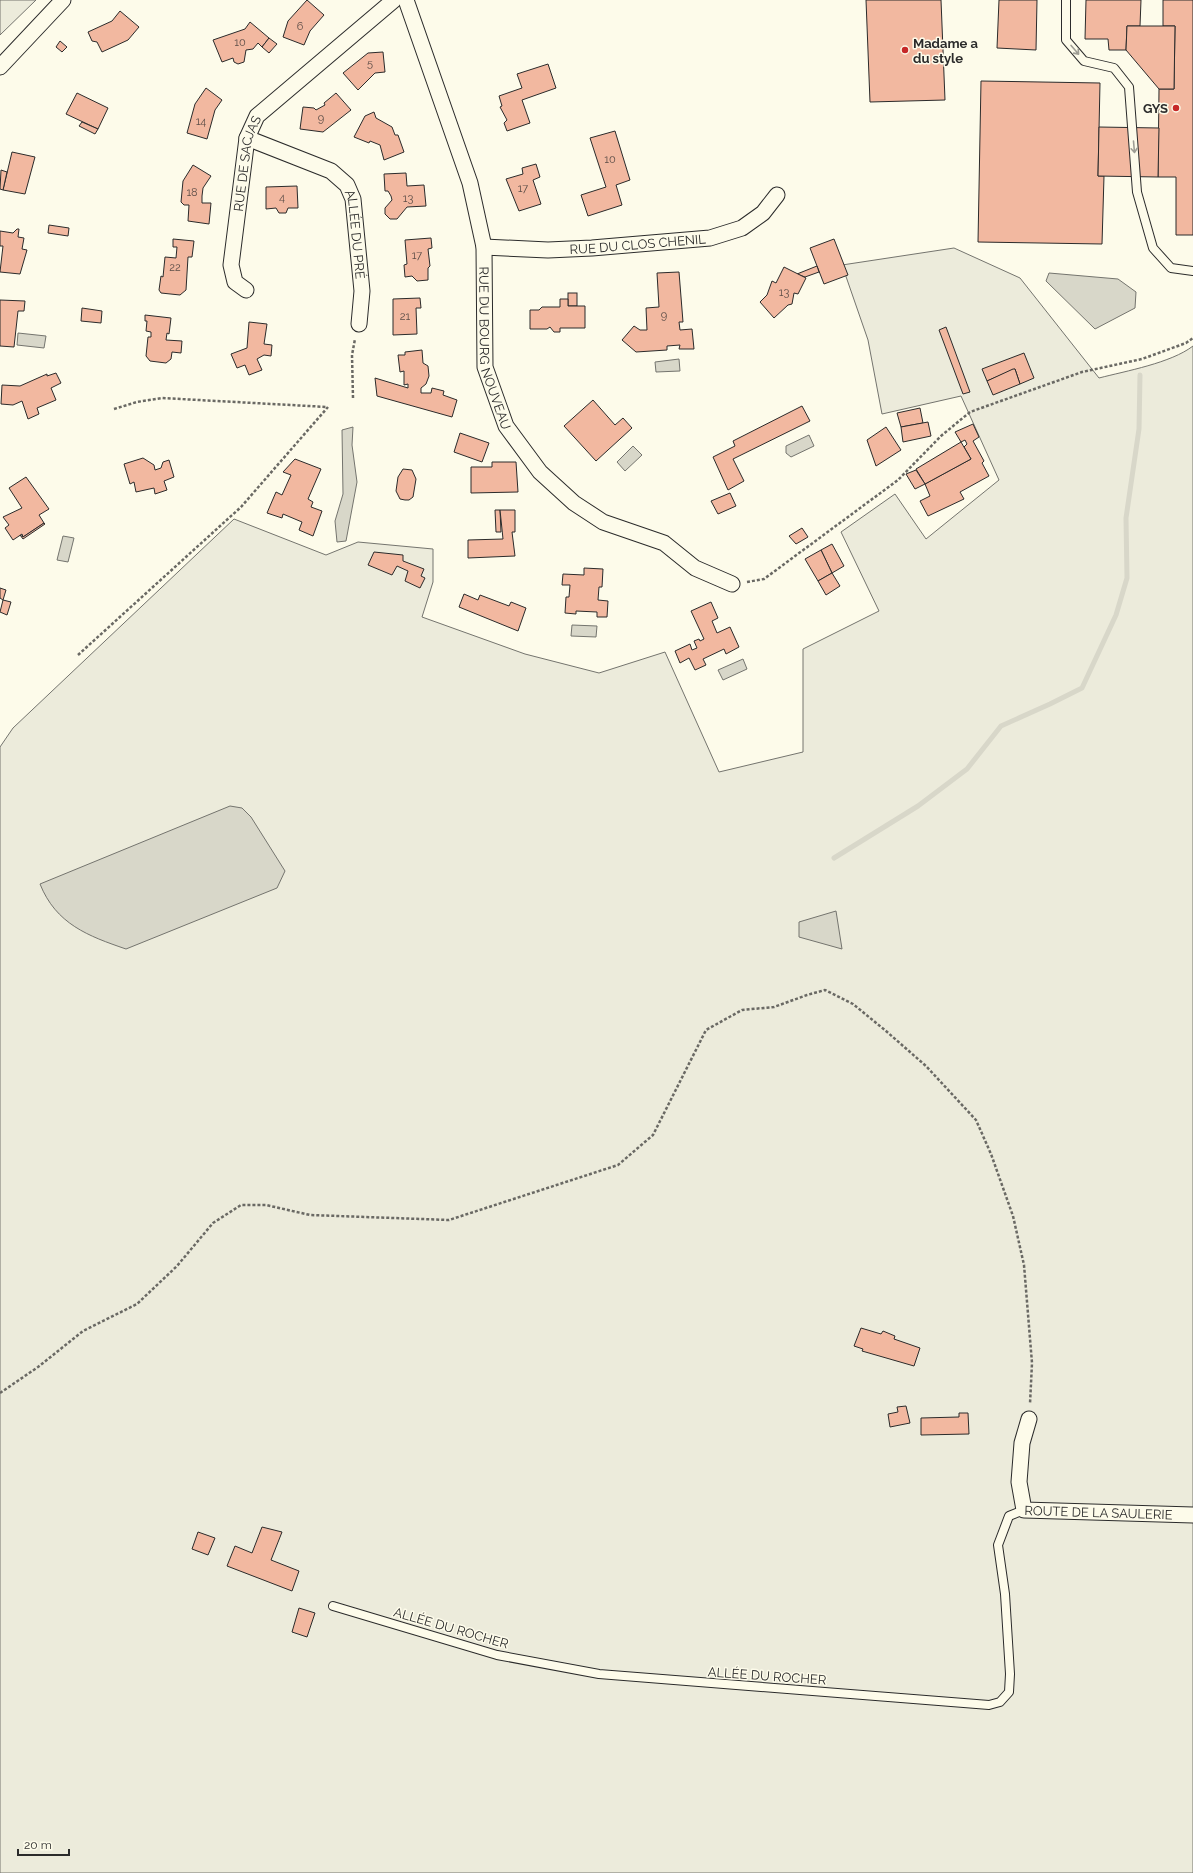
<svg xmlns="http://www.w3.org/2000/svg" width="1193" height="1873" font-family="Raleway,sans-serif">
<rect width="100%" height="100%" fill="#fdfbea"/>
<g fill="#ecebdb" stroke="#74746e">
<path d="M0,0H36L0,35Z"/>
<path d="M954,248L1020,278L1099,378C1126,371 1171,363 1193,346V1873H0V747L13,728L234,519L326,555L358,542L433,549V582L422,617L525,654L599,673L665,652L719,772L803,752V649L879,611L841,532L895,494L926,539L999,480L961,396L882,414L868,340L842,265Z"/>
</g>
<g fill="#d8d7c9" stroke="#74746e">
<path d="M1049,273L1118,279L1136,292L1135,308L1095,329L1046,281Z"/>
<path d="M18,333L46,336L44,348L17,345Z"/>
<path d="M679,359L680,371L656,372L655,362Z"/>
<path d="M353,427L352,445L357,482L346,541L337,542L335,521L343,494L342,430Z"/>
<path d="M809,435L814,446L791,457L786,453V446Z"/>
<path d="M633,446L642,455L625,471L617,462Z"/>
<path d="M63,536L74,538L68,562L57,560Z"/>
<path d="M572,625L597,626L596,637L571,636Z"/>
<path d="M743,659L747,669L723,680L718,670Z"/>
<path d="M230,806L242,808L251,817L285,871L277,888L126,949C88,936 56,924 40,884Z"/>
<path d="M836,911L842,949L799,937V922Z"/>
</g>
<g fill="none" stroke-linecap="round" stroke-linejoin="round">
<path stroke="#d8d7c9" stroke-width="5" d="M834,858L918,806L967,769L1001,726L1050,704L1082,688L1116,615L1127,578L1126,518L1139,429L1140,375"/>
</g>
<g fill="#f2b8a0" stroke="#2b2b2b">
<path d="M307,0L324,15L310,31L304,45L283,37L288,21Z"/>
<path d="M866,0H941L945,100L870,102Z"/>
<path d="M999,0H1037L1036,50L997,48Z"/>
<path d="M1086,0H1141L1140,26H1127L1126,50H1109L1108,39H1085Z"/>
<path d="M1163,0H1193V235H1176V177H1158L1159,89H1174L1175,26H1163Z"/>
<path d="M120,11L139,27L128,40L102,52L97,42L92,41L88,32L112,21Z"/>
<path d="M250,22L269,38L262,47L258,43L253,49L246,50L244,62L238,64L234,62L233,58L222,62L213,40L245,29Z"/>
<path d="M1127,26H1175L1174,89H1159L1126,50Z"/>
<path d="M269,38L277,44L269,53L262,47Z"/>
<path d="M60,41L67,47L62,52L56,47Z"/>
<path d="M383,52L385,72L375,73L358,90L343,73L368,53Z"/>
<path d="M548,64L556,88L522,100L530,123L507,131L504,123L507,120L500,107L502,106L499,96L522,88L517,74Z"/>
<path d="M981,81L1100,83L1098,176H1104L1102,244L978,242Z"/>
<path d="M206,88L222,100L215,110L207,139L187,133L195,104Z"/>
<path d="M77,93L108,108L98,129L66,114Z"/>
<path d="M336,93L351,110L323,132L300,129L303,107L314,108L316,110L325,105L324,103Z"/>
<path d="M374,112L376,118L392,127L395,135H398L404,152L384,160L380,145L370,141L369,143L354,137L365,116Z"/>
<path d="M82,122L98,129L95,134L79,126Z"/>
<path d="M1099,127L1159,128L1158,177L1098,176Z"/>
<path d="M615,131L630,180L616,185L622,205L588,216L581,195L606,187L590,138Z"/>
<path d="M12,152L35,157L25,194L3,190Z"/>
<path d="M536,164L540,177L533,180L541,204L519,211L506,179L523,174L522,168Z"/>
<path d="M193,165L211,176L203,188L202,196V203H211L209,224L188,221L189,205H184L181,202L183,181Z"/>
<path d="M1,170L7,172L3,190L0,189Z"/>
<path d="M406,173L407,186L424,185L426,206L407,207L397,219H390L385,214V208L392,200L391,196L388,191H385L384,174Z"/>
<path d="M297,186L298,208H288L286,213H279L276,208L266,209V187Z"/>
<path d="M49,225L69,228L68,236L48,233Z"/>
<path d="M17,229H19L18,237L24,238L22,249L27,250L20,274L0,272L3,246H0V231L13,233Z"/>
<path d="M431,238L432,248L428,249L430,266L428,268V280L417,281L412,276L405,277L404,265L407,264L405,240Z"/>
<path d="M173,239L194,241L192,257H188L186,290L180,295L161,293L159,290L161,276L163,277L165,257L176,258L177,247H173Z"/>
<path d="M834,239L848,275L824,284L810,248Z"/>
<path d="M817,266L819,272L805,277L797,274Z"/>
<path d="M784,267L806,278L798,294L794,293L792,304L788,305L774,318L760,302L767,295L772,281L776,283Z"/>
<path d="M679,272L683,322H679L680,330L692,329L694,349H679L680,345L667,346V350L636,352L622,340L634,326L640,330H647L646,308L659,307L657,273Z"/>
<rect x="568" y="293" width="9" height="13"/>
<path d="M420,298L421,308H416L417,334L393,335V299Z"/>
<path d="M560,299H568V306H585V328H560V332H554L550,327L547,329H530V310H539L542,307H560Z"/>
<path d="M0,300L25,301L24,311H18L14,347L0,346Z"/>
<path d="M82,308L102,311L101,323L81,321Z"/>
<path d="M145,315L171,318L169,334L167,333L166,340L182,341L181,353L172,352L171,359L166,363L150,361L146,356L148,337H151V332L146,331L147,321H145Z"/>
<path d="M249,322L267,324L264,344L272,345L271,356L264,355L257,359L262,370L249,375L245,365L237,368L231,354L247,348Z"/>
<path d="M946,327L970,392L963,394L939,330Z"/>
<path d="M422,350L423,363L428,366L429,376L426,384L421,388V393H431L432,388L444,391L443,395L457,400L452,417L377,396L375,378L408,388V384L404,385V371L400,372L398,355H405V352Z"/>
<path d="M1024,353L1034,378L1020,384L1015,369L987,381L982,369Z"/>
<path d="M1013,369H1015L1020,384L993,395L987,381Z"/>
<path d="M56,373L61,383L51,388L56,400L37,408L39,414L28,419L22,401L13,405L1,404L2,385L20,386L47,374V376Z"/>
<path d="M593,400L615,425L623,418L632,428L596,461L564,426Z"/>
<path d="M802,406L810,421L733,459L744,481L728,490L713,457L735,446L733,441Z"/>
<path d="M920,408L923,423L901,427L897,413Z"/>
<path d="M928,422L931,436L903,442L901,427Z"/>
<path d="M973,424L979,437L973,441L984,461L982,463L989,476L960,492L964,499L928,516L920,501L930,496L925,484L971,459L964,447L967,444L965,440L961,442L955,432Z"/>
<path d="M886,427L901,450L876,466L867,440Z"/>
<path d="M460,433L489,443L482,462L454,452Z"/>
<path d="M961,442L971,459L925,484L916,469Z"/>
<path d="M143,458L154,465L155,470L161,468L163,462L169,460L174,477L164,481L167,490L155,494L154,488L136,492L134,482L130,484L124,464Z"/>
<path d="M295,459L321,469L308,499L313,502L311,507L322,511L313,536L299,530L302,522L283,514L282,518L267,513L276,492L282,495L291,475L283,472Z"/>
<path d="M492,462H516L518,492L471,493V467H492Z"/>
<path d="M403,469L412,470L416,479L413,497L409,500H405L400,499L396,491L398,477Z"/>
<path d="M916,470L925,484L915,489L906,474Z"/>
<path d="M26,477L49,509L39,515L44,523L23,537L22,534L13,540L5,528L9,525L3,517L22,508L9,488Z"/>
<path d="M730,493L736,506L718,514L711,501Z"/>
<path d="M495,510H500L501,532H496Z"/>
<path d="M500,510H515V532H512L515,556L468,558V540L503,539Z"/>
<path d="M44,523L45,524L23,539L20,535L23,537Z"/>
<path d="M802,528L808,537L796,544L789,536Z"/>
<path d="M832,544L844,566L832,573L821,550Z"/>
<path d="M821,550L832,573L818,581L805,559Z"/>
<path d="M374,552L403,555V561L424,569L421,576L425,578L420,588L405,581L408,571L397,566L392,575L368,565Z"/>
<path d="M584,568L603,569L602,587H599L598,600L608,601L607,617H597V612L576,611V614L565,613L566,597H569L570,585H562L563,574L584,575Z"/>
<path d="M832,573L840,586L826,595L818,581Z"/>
<path d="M0,588L6,590L3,600L0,598Z"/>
<path d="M464,594L478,600L480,595L509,606L511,602L526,608L518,631L459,607Z"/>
<path d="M3,600L11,602L7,615L0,612Z"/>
<path d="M711,602L718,618L712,621L717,633L730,627L739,647L726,654L724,649L703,659L706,665L695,670L689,658L680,663L675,651L690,644L692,650L697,648L694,641L699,639L700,641L704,639L691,611Z"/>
<path d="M861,1328L881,1334L883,1331L895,1336L894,1339L920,1348L914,1366L862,1351L863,1349L854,1346Z"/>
<path d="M906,1406L910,1423L890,1427L888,1414L898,1412L897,1407Z"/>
<path d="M959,1413H968L969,1434L921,1435V1418L959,1417Z"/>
<path d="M262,1527L282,1532L271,1560L299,1571L292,1591L227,1566L235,1546L252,1553Z"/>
<path d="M198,1532L215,1538L208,1555L192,1549Z"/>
<path d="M299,1608L315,1613L307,1637L292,1632Z"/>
</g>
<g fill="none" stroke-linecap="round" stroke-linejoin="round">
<defs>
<g id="lane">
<path d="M1066,0V40L1084,61L1114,68L1129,87L1137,192L1153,248L1171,268L1193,271"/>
<path d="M333,1606L497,1655L599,1674L989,1705L1000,1702L1009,1692L1010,1674L1005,1594L998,1545L1009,1516L1024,1510"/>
</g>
<g id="street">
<path id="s1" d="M406,0L470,183L484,247L485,367L506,426L540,472L574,503L603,522L664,543L695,568L732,584"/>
<path d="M0,67L63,0"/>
<path id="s2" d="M247,138L331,171L347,185L353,199L362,291L359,324"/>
<path id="s3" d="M484,247L548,250L592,248L710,238L742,228L763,213L777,195"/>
<path id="s4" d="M246,290L235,282L231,265L247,138L257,116L394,0"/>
<path id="s5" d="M1029,1419L1022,1443L1019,1482L1024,1510L1193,1515"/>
</g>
</defs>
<use href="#lane" stroke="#2b2b2b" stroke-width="10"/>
<use href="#street" stroke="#2b2b2b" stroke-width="17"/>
<g stroke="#6a6964" stroke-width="2.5" stroke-dasharray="3 2" stroke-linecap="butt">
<path d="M353,398L352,355L355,339"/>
<path d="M114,409L137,402L162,398L327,407"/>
<path d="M747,582L764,579L898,480L941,436L970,412L1082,372L1142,359L1186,343L1193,338"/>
<path d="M78,655L241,507L328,407"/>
<path d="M0,1393L38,1367L83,1331L137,1304L177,1266L213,1223L241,1205H266L310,1215L449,1220L618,1165L653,1135L706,1030L742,1010L774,1007L807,995L825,990L853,1004L886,1031L926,1066L976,1120L991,1154L1013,1216L1024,1265L1032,1363L1030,1404"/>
</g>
<use href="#lane" stroke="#fdfbea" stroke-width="8"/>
<use href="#street" stroke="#fdfbea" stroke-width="15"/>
</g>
<defs><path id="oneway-shaft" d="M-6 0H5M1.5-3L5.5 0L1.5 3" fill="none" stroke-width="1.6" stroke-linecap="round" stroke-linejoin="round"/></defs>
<g stroke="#9e9d94">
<use href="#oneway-shaft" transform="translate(1075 50) rotate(49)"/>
<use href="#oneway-shaft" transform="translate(1134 147) rotate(85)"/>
</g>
<g fill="#c62828" stroke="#fdfbea" stroke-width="1.5">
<circle cx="905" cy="50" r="4"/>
<circle cx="1176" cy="108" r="4"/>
</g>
<g text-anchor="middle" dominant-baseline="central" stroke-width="3" stroke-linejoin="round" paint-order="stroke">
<g font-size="11" fill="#5d4e48">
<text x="300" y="26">6</text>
<text x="240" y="42">10</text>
<text x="370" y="63">5</text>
<text x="321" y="118">9</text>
<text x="201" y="121">14</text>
<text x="610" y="159">10</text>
<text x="523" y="188">17</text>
<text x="192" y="192">18</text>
<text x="282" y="197">4</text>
<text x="408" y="198">13</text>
<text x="417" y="255">17</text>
<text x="175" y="267">22</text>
<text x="784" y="292">13</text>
<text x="664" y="315">9</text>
<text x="405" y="316">21</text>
</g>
<g font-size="13" font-weight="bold" fill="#2b2b2b" stroke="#fdfbea" text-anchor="start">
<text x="913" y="43">Madame a<tspan x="913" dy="15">du style</tspan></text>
<text x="1168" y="108" text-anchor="end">GYS</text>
</g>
<g font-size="13" fill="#2b2b2b" stroke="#fdfbea">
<text stroke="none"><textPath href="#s4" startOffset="134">RUE DE SACJAS</textPath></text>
<text stroke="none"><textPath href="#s2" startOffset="162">ALLÉE DU PRÉ</textPath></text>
<text stroke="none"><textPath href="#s3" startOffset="154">RUE DU CLOS CHENIL</textPath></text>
<text stroke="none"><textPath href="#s1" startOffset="362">RUE DU BOURG NOUVEAU</textPath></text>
<text stroke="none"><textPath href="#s5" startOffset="167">ROUTE DE LA SAULERIE</textPath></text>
<text transform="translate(451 1628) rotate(16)">ALLÉE DU ROCHER</text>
<text transform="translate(767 1676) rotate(4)">ALLÉE DU ROCHER</text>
</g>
</g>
<path d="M18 1849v6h51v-6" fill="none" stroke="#2b2b2b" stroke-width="2"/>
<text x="24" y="1849" font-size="12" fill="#2b2b2b" stroke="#fdfbea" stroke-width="3" paint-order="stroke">20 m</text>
</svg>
